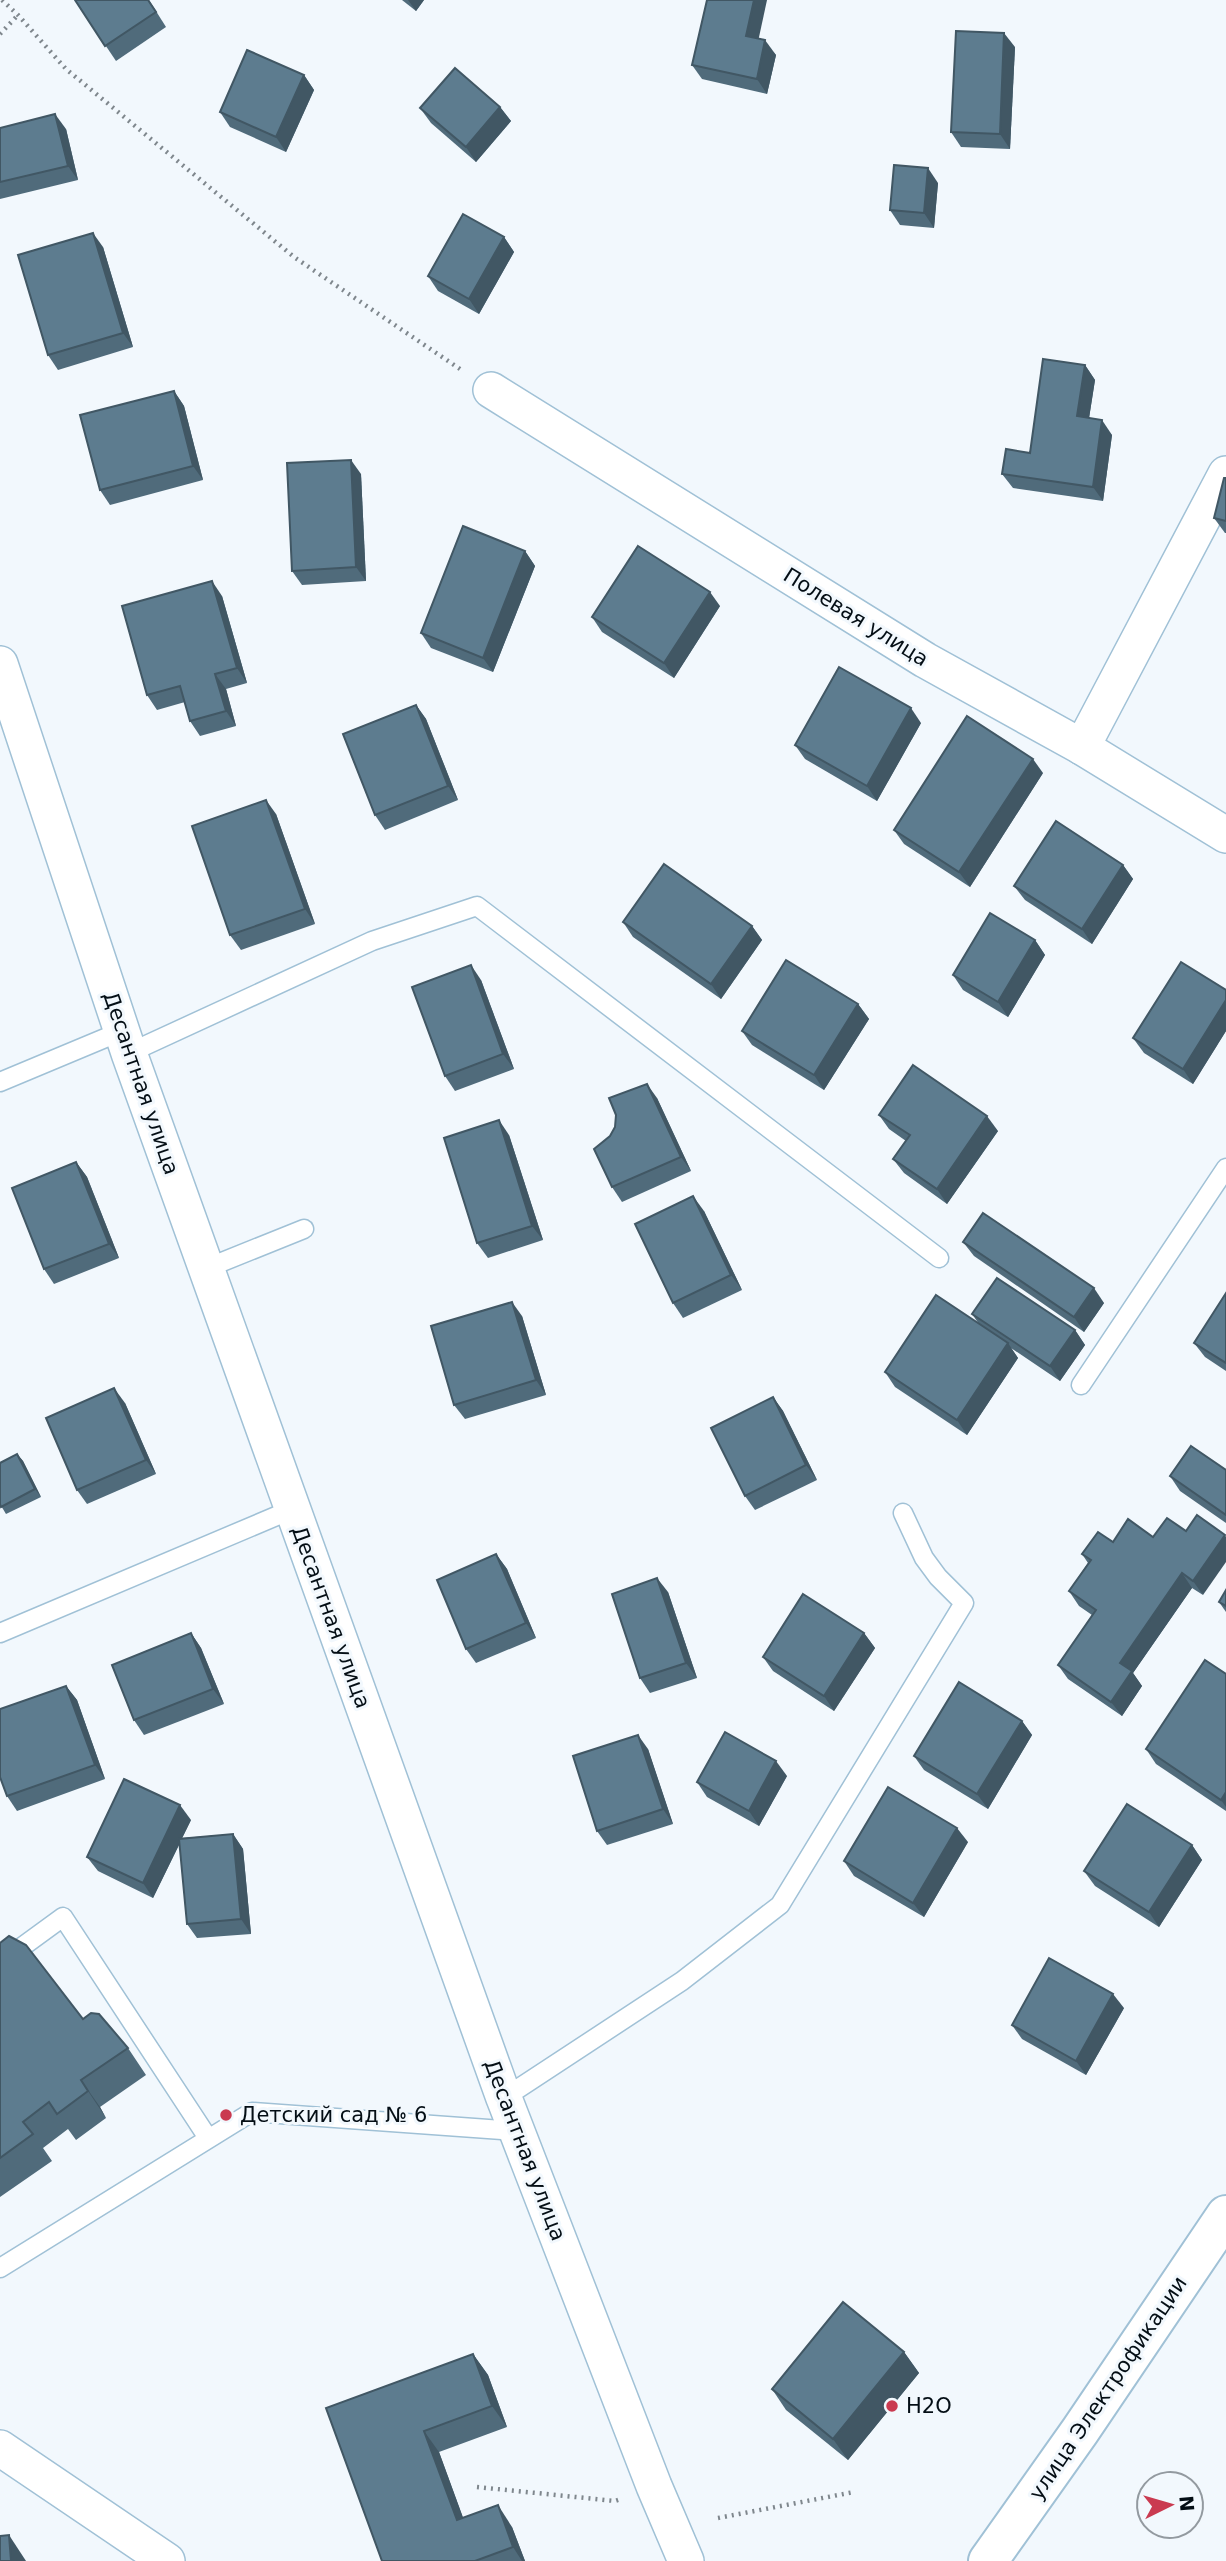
<svg xmlns="http://www.w3.org/2000/svg" width="1226" height="2561" font-family="'DejaVu Sans',sans-serif">
<rect width="100%" height="100%" fill="#f2f8fd"/>
<g fill="none" stroke-linecap="round" stroke-linejoin="round">
<defs>
<g id="lane">
<path d="M129,1053L372,941L477,906L939,1258"/>
<path d="M0,1082L122,1031"/>
<path d="M207,1268L304,1229"/>
<path d="M1081,1385L1226,1168"/>
<path d="M0,1633L293,1509"/>
<path d="M0,1963L63,1917L208,2138"/>
<path d="M504,2098L682,1981L780,1905L964,1603L938,1577L924,1558L903,1513"/>
<path d="M0,2268L252,2112L502,2130L517,2133"/>
</g>
<g id="street">
<path d="M491,390L925,660L1082,747L1226,835"/>
<path d="M0,664L129,1053L504,2098L654,2486L686,2561"/>
<path d="M1082,747L1226,474"/>
<path d="M0,2448L167,2561"/>
</g>
<path id="primary" d="M988,2561L1080,2431L1226,2215"/>
</defs>
<use href="#lane" stroke="#a0c1d6" stroke-width="21"/>
<use href="#street" stroke="#a0c1d6" stroke-width="38"/>
<use href="#primary" stroke="#a0c1d6" stroke-width="42"/>
<g stroke="#7f878d" stroke-width="4.5" stroke-dasharray="2 5" stroke-linecap="butt">
<path d="M2,0L18,15L66,69L294,257L460,369"/>
<path d="M0,34L18,15"/>
<path d="M477,2487L615,2501L621,2499"/>
<path d="M718,2518L854,2492"/>
</g>
<use href="#lane" stroke="#fff" stroke-width="18"/>
<use href="#street" stroke="#fff" stroke-width="35"/>
<use href="#primary" stroke="#fff" stroke-width="38"/>
</g>
<g fill="#506b7b">
<path d="M75,0H149L166,27L116,61Z"/>
<path d="M402,0H424L416,11Z"/>
<path d="M759,39L776,55L767,94L702,79L692,65Z"/>
<path d="M1015,47L1010,149L961,147L951,132Z"/>
<path d="M304,75L314,90L286,152L230,127L220,112Z"/>
<path d="M500,107L511,121L476,162L431,123L420,108Z"/>
<path d="M0,128L66,129L78,180L0,199Z"/>
<path d="M938,183L934,228L900,225L890,210Z"/>
<path d="M504,237L514,252L479,314L438,291L428,276Z"/>
<path d="M103,247L133,347L58,370L48,355Z"/>
<path d="M1085,365L1095,380L1089,418L1112,435L1103,501L1013,488L1002,474L1030,453Z"/>
<path d="M174,391L184,406L203,480L110,505L100,490Z"/>
<path d="M361,474L366,581L302,585L292,571Z"/>
<path d="M1226,478V533H1225L1214,518Z"/>
<path d="M525,551L535,566L493,672L431,648L421,633Z"/>
<path d="M222,596L247,683L226,689L236,726L200,736L190,721L185,702L157,710L147,695Z"/>
<path d="M720,606L674,678L602,632L592,617Z"/>
<path d="M416,705L426,719L458,800L385,830L375,815Z"/>
<path d="M921,723L877,801L805,759L795,745Z"/>
<path d="M1043,773L970,887L904,844L894,830Z"/>
<path d="M276,814L315,924L241,950L230,935Z"/>
<path d="M1123,865L1133,879L1092,944L1025,900L1014,886Z"/>
<path d="M623,922L752,926L762,940L721,999L633,937Z"/>
<path d="M1035,940L1045,955L1008,1017L963,990L953,975Z"/>
<path d="M481,980L514,1069L455,1091L445,1076Z"/>
<path d="M1226,990V1031L1193,1084L1144,1053L1133,1038Z"/>
<path d="M858,1004L869,1019L824,1090L752,1045L742,1031Z"/>
<path d="M657,1098L691,1171L622,1202L612,1187Z"/>
<path d="M879,1115L998,1131L947,1204L904,1173L893,1159L906,1141L889,1129Z"/>
<path d="M509,1135L543,1240L488,1258L477,1243Z"/>
<path d="M76,1162L87,1177L119,1258L54,1284L44,1269Z"/>
<path d="M704,1211L742,1290L683,1318L673,1303Z"/>
<path d="M963,1242L1104,1303L1084,1332L974,1256Z"/>
<path d="M1226,1293V1371L1205,1357L1194,1343Z"/>
<path d="M972,1314L1075,1330L1085,1345L1060,1381L1011,1348L1018,1358L967,1435L895,1387L885,1372L979,1324Z"/>
<path d="M522,1316L546,1395L465,1419L454,1405Z"/>
<path d="M773,1397L783,1411L817,1480L755,1510L745,1496Z"/>
<path d="M125,1403L156,1474L87,1504L77,1490Z"/>
<path d="M17,1454L23,1461L41,1497L6,1514L0,1504Z"/>
<path d="M1226,1470V1523L1180,1491L1170,1476Z"/>
<path d="M1167,1518L1203,1595L1192,1588L1133,1673L1142,1686L1122,1716L1068,1679L1058,1665L1092,1615L1079,1606L1069,1591L1088,1563L1082,1554L1113,1542L1153,1537Z"/>
<path d="M496,1554L507,1569L536,1638L476,1663L466,1649Z"/>
<path d="M1226,1590V1612L1219,1602Z"/>
<path d="M668,1592L697,1678L650,1693L640,1678Z"/>
<path d="M191,1633L201,1648L224,1704L144,1735L134,1720Z"/>
<path d="M864,1633L875,1648L834,1711L773,1671L763,1657Z"/>
<path d="M1226,1674V1811L1156,1764L1146,1749Z"/>
<path d="M66,1686L77,1700L105,1779L17,1811L7,1796Z"/>
<path d="M1022,1721L1032,1735L988,1809L924,1770L914,1756Z"/>
<path d="M648,1749L673,1824L607,1845L597,1831Z"/>
<path d="M787,1776L759,1826L707,1797L697,1782Z"/>
<path d="M191,1820L182,1838L233,1834L243,1849L251,1934L197,1938L187,1924L180,1843L153,1898L98,1871L87,1857Z"/>
<path d="M968,1842L924,1917L854,1876L844,1861Z"/>
<path d="M1192,1845L1202,1860L1159,1927L1095,1886L1084,1871Z"/>
<path d="M0,1943L83,2019L128,2048L146,2075L100,2107L106,2118L76,2140L68,2129L43,2148L52,2161L0,2197Z"/>
<path d="M1124,2008L1086,2075L1022,2039L1012,2025Z"/>
<path d="M904,2352L919,2373L848,2460L786,2410L772,2389Z"/>
<path d="M473,2354L488,2375L507,2427L439,2452L463,2518L512,2527L525,2561H382L326,2408Z"/>
</g>
<g fill="#415764">
<path d="M408,0H424L416,11Z"/>
<path d="M754,0H767L756,51L746,36Z"/>
<path d="M1004,33L1015,47L1010,149L1000,134Z"/>
<path d="M765,40L776,55L767,94L757,79Z"/>
<path d="M304,75L314,90L286,152L276,137Z"/>
<path d="M500,107L511,121L476,162L466,147Z"/>
<path d="M55,114L66,129L78,180L68,166Z"/>
<path d="M928,168L938,183L934,228L924,213Z"/>
<path d="M93,233L103,247L133,347L123,333Z"/>
<path d="M504,237L514,252L479,314L469,299Z"/>
<path d="M1085,365L1095,380L1087,431L1077,416Z"/>
<path d="M174,391L184,406L203,480L193,466Z"/>
<path d="M1102,420L1112,435L1103,501L1093,487Z"/>
<path d="M351,460L361,474L366,581L356,567Z"/>
<path d="M525,551L535,566L493,672L483,658Z"/>
<path d="M212,581L222,596L247,683L237,668Z"/>
<path d="M710,592L720,606L674,678L664,663Z"/>
<path d="M215,674L226,689L236,726L226,711Z"/>
<path d="M416,705L426,719L458,800L448,786Z"/>
<path d="M911,708L921,723L877,801L867,786Z"/>
<path d="M1033,759L1043,773L970,887L959,872Z"/>
<path d="M266,800L276,814L315,924L305,909Z"/>
<path d="M1123,865L1133,879L1092,944L1082,929Z"/>
<path d="M752,926L762,940L721,999L711,984Z"/>
<path d="M1035,940L1045,955L1008,1017L998,1002Z"/>
<path d="M471,965L481,980L514,1069L503,1054Z"/>
<path d="M1226,1000V1031L1193,1084L1183,1069Z"/>
<path d="M858,1004L869,1019L824,1090L814,1075Z"/>
<path d="M647,1084L657,1098L691,1171L681,1157Z"/>
<path d="M987,1116L998,1131L947,1204L937,1189Z"/>
<path d="M499,1120L509,1135L543,1240L532,1226Z"/>
<path d="M76,1162L87,1177L119,1258L109,1244Z"/>
<path d="M693,1196L704,1211L742,1290L731,1275Z"/>
<path d="M1094,1288L1104,1303L1084,1332L1074,1317Z"/>
<path d="M512,1302L522,1316L546,1395L536,1380Z"/>
<path d="M1075,1330L1085,1345L1060,1381L1050,1366Z"/>
<path d="M1008,1343L1018,1358L967,1435L957,1420Z"/>
<path d="M114,1388L125,1403L156,1474L146,1460Z"/>
<path d="M773,1397L783,1411L817,1480L806,1465Z"/>
<path d="M17,1454L23,1461L41,1497L35,1489Z"/>
<path d="M1225,1535L1226,1537V1562L1203,1595L1193,1581Z"/>
<path d="M496,1554L507,1569L536,1638L526,1623Z"/>
<path d="M1182,1573L1192,1588L1133,1673L1142,1686L1122,1716L1111,1702L1120,1663Z"/>
<path d="M657,1578L668,1592L697,1678L686,1663Z"/>
<path d="M191,1633L201,1648L224,1704L213,1689Z"/>
<path d="M864,1633L875,1648L834,1711L824,1696Z"/>
<path d="M66,1686L77,1700L105,1779L95,1765Z"/>
<path d="M1022,1721L1032,1735L988,1809L977,1794Z"/>
<path d="M638,1735L648,1749L673,1824L663,1809Z"/>
<path d="M776,1761L787,1776L759,1826L749,1811Z"/>
<path d="M1226,1792V1807L1221,1800Z"/>
<path d="M180,1805L191,1820L153,1898L143,1883Z"/>
<path d="M957,1828L968,1842L924,1917L913,1903Z"/>
<path d="M233,1834L243,1849L251,1934L241,1919Z"/>
<path d="M1192,1845L1202,1860L1159,1927L1149,1912Z"/>
<path d="M1113,1994L1124,2008L1086,2075L1076,2061Z"/>
<path d="M81,2080L100,2107L106,2118L88,2091Z"/>
<path d="M904,2352L919,2373L848,2460L833,2439Z"/>
<path d="M473,2354L488,2375L507,2427L492,2406Z"/>
<path d="M424,2431L439,2452L472,2542L457,2520Z"/>
<path d="M498,2505L512,2527L525,2561H522L513,2547Z"/>
<path d="M9,2535L26,2561H11Z"/>
</g>
<g fill="#5d7c8f" stroke="#415764" stroke-width="2">
<path d="M75,0H148L156,12L105,46Z"/>
<path d="M707,0H754L746,36L765,40L757,79L692,65Z"/>
<path d="M956,31L1004,33L1000,134L951,132Z"/>
<path d="M247,50L304,75L276,137L220,112Z"/>
<path d="M455,68L500,107L466,147L420,108Z"/>
<path d="M55,114L68,166L0,182V128Z"/>
<path d="M894,165L928,168L924,213L890,210Z"/>
<path d="M463,214L504,237L469,299L428,276Z"/>
<path d="M93,233L123,333L48,355L18,255Z"/>
<path d="M1043,359L1085,365L1077,416L1102,420L1093,487L1002,474L1006,449L1030,453Z"/>
<path d="M174,391L193,466L100,490L80,415Z"/>
<path d="M351,460L356,567L292,571L287,463Z"/>
<path d="M1224,478H1226V521L1214,518Z"/>
<path d="M463,526L525,551L483,658L421,633Z"/>
<path d="M638,546L710,592L664,663L592,617Z"/>
<path d="M212,581L237,668L215,674L226,711L190,721L180,686L147,695L122,606Z"/>
<path d="M839,667L911,708L867,786L795,745Z"/>
<path d="M416,705L448,786L375,815L343,734Z"/>
<path d="M967,716L1033,759L959,872L894,830Z"/>
<path d="M266,800L305,909L230,935L192,826Z"/>
<path d="M1056,821L1123,865L1082,929L1014,886Z"/>
<path d="M664,864L752,926L711,984L623,922Z"/>
<path d="M990,913L1035,940L998,1002L953,975Z"/>
<path d="M786,960L858,1004L814,1075L742,1031Z"/>
<path d="M1181,962L1226,990V1000L1183,1069L1133,1038Z"/>
<path d="M471,965L503,1054L445,1076L412,987Z"/>
<path d="M913,1065L987,1116L937,1189L893,1159L910,1135L879,1115Z"/>
<path d="M647,1084L681,1157L612,1187L594,1149L610,1136L615,1127L616,1115L609,1098Z"/>
<path d="M499,1120L532,1226L477,1243L444,1138Z"/>
<path d="M76,1162L109,1244L44,1269L12,1188Z"/>
<path d="M693,1196L731,1275L673,1303L635,1224Z"/>
<path d="M983,1213L1094,1288L1074,1317L963,1242Z"/>
<path d="M997,1278L1075,1330L1050,1366L972,1314Z"/>
<path d="M1226,1293V1363L1194,1343Z"/>
<path d="M936,1295L1008,1343L957,1420L885,1372Z"/>
<path d="M512,1302L536,1380L454,1405L431,1326Z"/>
<path d="M114,1388L146,1460L77,1490L46,1418Z"/>
<path d="M773,1397L806,1465L745,1496L711,1428Z"/>
<path d="M1191,1446L1226,1470V1515L1170,1476Z"/>
<path d="M17,1454L35,1489L1,1507L0,1504V1463Z"/>
<path d="M1197,1515L1225,1535L1193,1581L1182,1573L1120,1663L1132,1671L1111,1702L1058,1665L1096,1610L1069,1591L1091,1560L1082,1554L1098,1532L1113,1542L1128,1519L1153,1537L1167,1518L1186,1531Z"/>
<path d="M496,1554L526,1623L466,1649L437,1580Z"/>
<path d="M657,1578L686,1663L640,1678L612,1594Z"/>
<path d="M1226,1590V1606L1219,1602Z"/>
<path d="M803,1594L864,1633L824,1696L763,1657Z"/>
<path d="M191,1633L213,1689L134,1720L112,1665Z"/>
<path d="M1205,1660L1226,1674V1792L1221,1800L1146,1749Z"/>
<path d="M959,1682L1022,1721L977,1794L914,1756Z"/>
<path d="M66,1686L95,1765L7,1796L0,1777V1709Z"/>
<path d="M725,1732L776,1761L749,1811L697,1782Z"/>
<path d="M638,1735L663,1809L597,1831L573,1756Z"/>
<path d="M124,1779L180,1805L143,1883L87,1857Z"/>
<path d="M888,1787L957,1828L913,1903L844,1861Z"/>
<path d="M1127,1804L1192,1845L1149,1912L1084,1871Z"/>
<path d="M233,1834L241,1919L187,1924L179,1839Z"/>
<path d="M9,1936L26,1945L83,2019L91,2013L99,2014L128,2048L81,2080L88,2091L57,2114L49,2102L23,2122L33,2134L0,2158V1943Z"/>
<path d="M1049,1958L1113,1994L1076,2061L1012,2025Z"/>
<path d="M843,2302L904,2352L833,2439L772,2389Z"/>
<path d="M473,2354L492,2406L424,2431L457,2520L498,2505L513,2547L475,2561H382L326,2408Z"/>
<path d="M9,2535L11,2561H0V2536Z"/>
</g>
<g fill="#ca3a50" stroke="#f2f8fd" stroke-width="2.5">
<circle cx="226" cy="2115" r="7"/>
<circle cx="892" cy="2406" r="7"/>
</g>
<g text-anchor="middle" dominant-baseline="central" stroke-width="6" stroke-linejoin="round" paint-order="stroke">
<g font-size="21" fill="#040e15" stroke="#f2f8fd">
<text transform="translate(856 617) rotate(32)">Полевая улица</text>
<text transform="translate(141 1083) rotate(71)">Десантная улица</text>
<text transform="translate(331 1617) rotate(70)">Десантная улица</text>
<text transform="translate(525 2150) rotate(69)">Десантная улица</text>
<text transform="translate(1108 2388) rotate(-56)">улица Электрофикации</text>
</g>
<g font-size="21" fill="#040e15" stroke="#f2f8fd" text-anchor="start">
<text x="240" y="2115">Детский сад № 6</text>
<text x="906" y="2406">H2O</text>
</g>
</g>
<g transform="translate(1170 2505) rotate(85)"><circle r="33" fill="#f2f8fd" stroke="#939aa0" stroke-width="2"/>
<path d="M0-5L12 26L0 18L-12 26Z" fill="#ca3a50"/>
<text y="-10" font-size="19" font-weight="bold" text-anchor="middle" fill="#040e15">N</text>
</g>
</svg>
